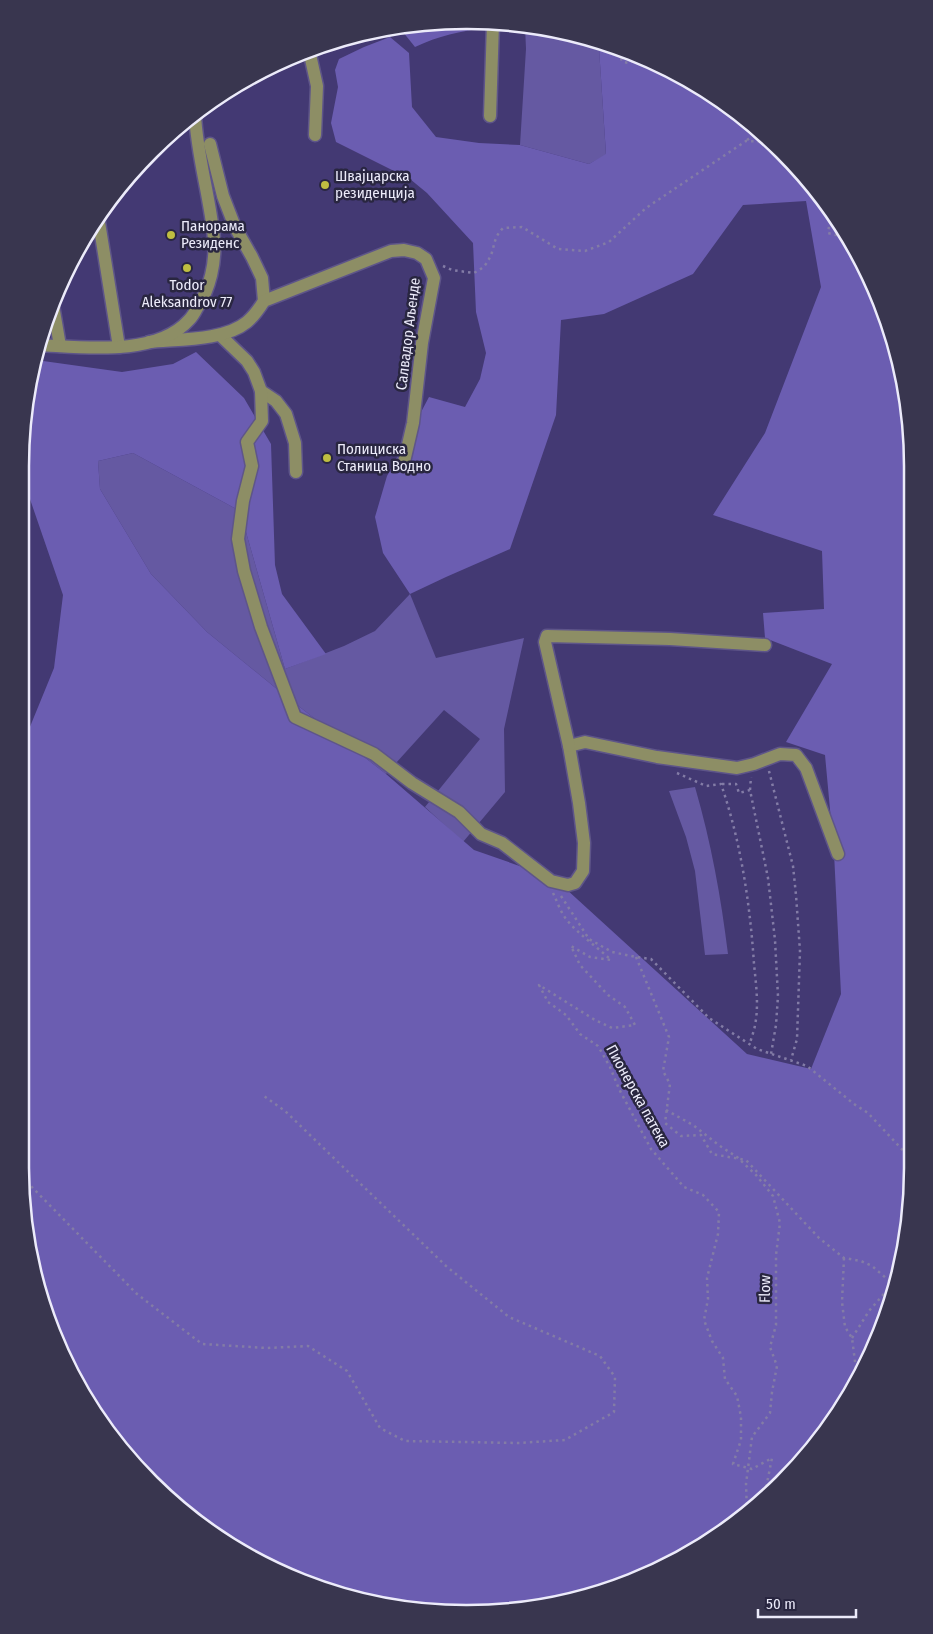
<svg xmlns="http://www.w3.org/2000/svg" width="933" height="1634" font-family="'Fira Sans Condensed',sans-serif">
<rect width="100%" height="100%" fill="#433973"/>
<g fill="#6559a2">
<path d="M525,26L553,29L598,42L599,48L606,155L589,164L520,145L526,49Z"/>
<path d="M133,453L240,511L285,669L344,646L375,631L410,594L436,658L524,638L504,729L505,792L463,842L425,807L480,739L444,710L386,774L283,694L207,632L151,574L100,489L98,461Z"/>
<path d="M695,787C711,842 721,897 728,954L705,955L695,871L686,837L669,791Z"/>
</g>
<g fill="#6b5db1">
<path d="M466,20L486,22L485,28C461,31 438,36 415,47L399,27Z"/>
<path d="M390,37L409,53L412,107L436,137L479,143L520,145L589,164L606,154L599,48L598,42L637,54L714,95L782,151L853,243L889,323L912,437V1197L889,1311L838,1415L739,1522L610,1590L495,1613L351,1599L218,1539L112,1439L44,1311L20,1167L21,758L25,739L54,668L63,595L21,473V437L36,360L122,372L173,364L196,352L244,398L271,444L275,565L282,594L326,654L285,669L240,511L133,453L98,461L100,489L151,574L207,632L283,694L386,774L474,850L554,878L747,1054L811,1069L841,994L834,853L825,755L786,742L832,664L765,638L763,613L824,609L822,551L713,515L765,433L821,287L806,201L743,205L693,274L604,314L561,320L556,415L510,549L446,577L410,594L383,553L375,517L387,476L429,397L465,407L480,379L486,353L476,312L473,243L427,193L410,179L336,142L331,123L338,87L335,70L339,59L364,47Z"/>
</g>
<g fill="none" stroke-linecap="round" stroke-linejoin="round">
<defs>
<g id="minor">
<path d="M309,50L317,86L315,135"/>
<path d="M490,116L493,23"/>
<path d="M210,144L223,196L235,227L252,257L262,278L264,301"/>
<path d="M98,216L119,347"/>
<path d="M53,305L60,346"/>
<path d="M220,335L247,361L254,372L261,391L276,401L286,414L295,443L296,472"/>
<path d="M149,342C178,339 224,341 247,322C254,316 259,309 264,301L391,251L404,250L417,253L426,259L434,278L422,343L413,423L403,466"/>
<path d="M39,345C83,347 156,357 189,320C192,317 195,312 197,308C210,289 216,262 214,239C210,197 197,156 195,115"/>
<path d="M261,391L262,421L247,442L252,466L243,501L238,539L244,571L261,627L295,717L374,754L412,783L459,812L481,834L502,843L551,881L568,885L575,883L583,871L584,843L579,803L569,746L585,742L657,757L737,768L754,764L780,754L796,755L806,768L838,854"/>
<path d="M569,746L545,642L547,636L670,639L765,645"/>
</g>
</defs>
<use href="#minor" stroke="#5e5589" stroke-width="15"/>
<g stroke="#837ca6" stroke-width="2.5" stroke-dasharray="2.5 4" stroke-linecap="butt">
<path d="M614,47L623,62L629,63L643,57"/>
<path d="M747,140L759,132"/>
<path d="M831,214L828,233L840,236L846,234"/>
<path d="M443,266L452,270L474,273C479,270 485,267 487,262C496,250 491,240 503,228L522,227L558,249L585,251L609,242L646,208L746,141L772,142"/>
<path d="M769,771L793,866L796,895L800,951L797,1039L791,1060"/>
<path d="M677,773L706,786L721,784C741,842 750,904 754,964C756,984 759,1006 755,1025C754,1032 751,1038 750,1044"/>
<path d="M722,784H736L739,793L750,790L768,878L775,940L778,996L776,1025L771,1054"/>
<path d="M750,790L751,777"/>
<path d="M553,893C557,901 560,911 566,919C578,934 596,946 611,960L590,957L571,946L580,965L608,995L625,1007L635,1025L612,1028L595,1020L539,985L548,1002L566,1015L580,1034L598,1046L610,1067L619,1089L651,1149L684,1187L703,1195L719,1212L718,1234L707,1278L708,1299L704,1320L712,1341L723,1358L725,1379L737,1396L741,1417V1440L733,1464L752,1469L772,1458L765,1493"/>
<path d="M561,896L589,939L612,952L636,957L651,959L709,1018L757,1049L807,1066L854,1104L868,1113L912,1160"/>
<path d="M636,957L669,1037L663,1071L670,1084L665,1123L681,1136L701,1135L712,1154L746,1160L819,1238L844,1258L861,1261L872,1266L893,1284"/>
<path d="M20,1055L25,1050"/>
<path d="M666,1110L693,1125L720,1146L737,1157L756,1175L773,1196L780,1223L776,1255V1325L770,1347L777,1366L772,1392L770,1413L752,1437L746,1484L747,1512"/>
<path d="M20,1133L28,1069L22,1034L20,1031"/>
<path d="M22,1177L137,1294L202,1344L267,1348L308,1346L347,1371L380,1428L405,1441L518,1443L565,1440L614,1412L615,1377L600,1356L509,1317L446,1266L285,1111L264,1096"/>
<path d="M844,1258L842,1302L845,1327L852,1338L857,1377"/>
<path d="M852,1338L869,1311L895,1281"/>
</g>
<use href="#minor" stroke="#8d8e65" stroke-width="12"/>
</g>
<g fill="#bfbe41" stroke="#292640" stroke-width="2">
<circle cx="325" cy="185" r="5"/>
<circle cx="171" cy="235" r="5"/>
<circle cx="187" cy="268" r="5"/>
<circle cx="327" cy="458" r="5"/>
</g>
<g text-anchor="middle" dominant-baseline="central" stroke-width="5" stroke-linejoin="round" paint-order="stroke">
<g font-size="15" fill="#ecebfa" stroke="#292640" text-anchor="start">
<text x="335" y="176">Швајцарска<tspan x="335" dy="17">резиденција</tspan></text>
<text x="181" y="226">Панорама<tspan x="181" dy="17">Резиденс</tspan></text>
<text x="187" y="285" text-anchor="middle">Todor<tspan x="187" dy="17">Aleksandrov 77</tspan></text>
<text x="337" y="449">Полициска<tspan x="337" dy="17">Станица Водно</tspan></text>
</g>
<g font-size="15" fill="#ecebfa" stroke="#292640">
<text transform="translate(408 334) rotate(-83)">Салвадор Аљенде</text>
<text transform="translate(638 1096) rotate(61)">Пионерска патека</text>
<text transform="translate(765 1289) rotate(-89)">Flow</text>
</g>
</g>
<path d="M0 0H933V1634H0ZM466 29H467A437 437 0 0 1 904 466V1168A437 437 0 0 1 467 1605H466A437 437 0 0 1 29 1168V466A437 437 0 0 1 466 29Z" fill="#39364f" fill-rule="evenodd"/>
<path fill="none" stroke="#ecebfa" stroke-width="2.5" d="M466 29H467A437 437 0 0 1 904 466V1168A437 437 0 0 1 467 1605H466A437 437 0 0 1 29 1168V466A437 437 0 0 1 466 29Z"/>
<path d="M758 1609v8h98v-8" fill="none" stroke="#ecebfa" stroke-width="2.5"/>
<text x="766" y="1609" font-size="15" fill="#ecebfa" stroke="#292640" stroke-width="4" paint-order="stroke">50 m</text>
</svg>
